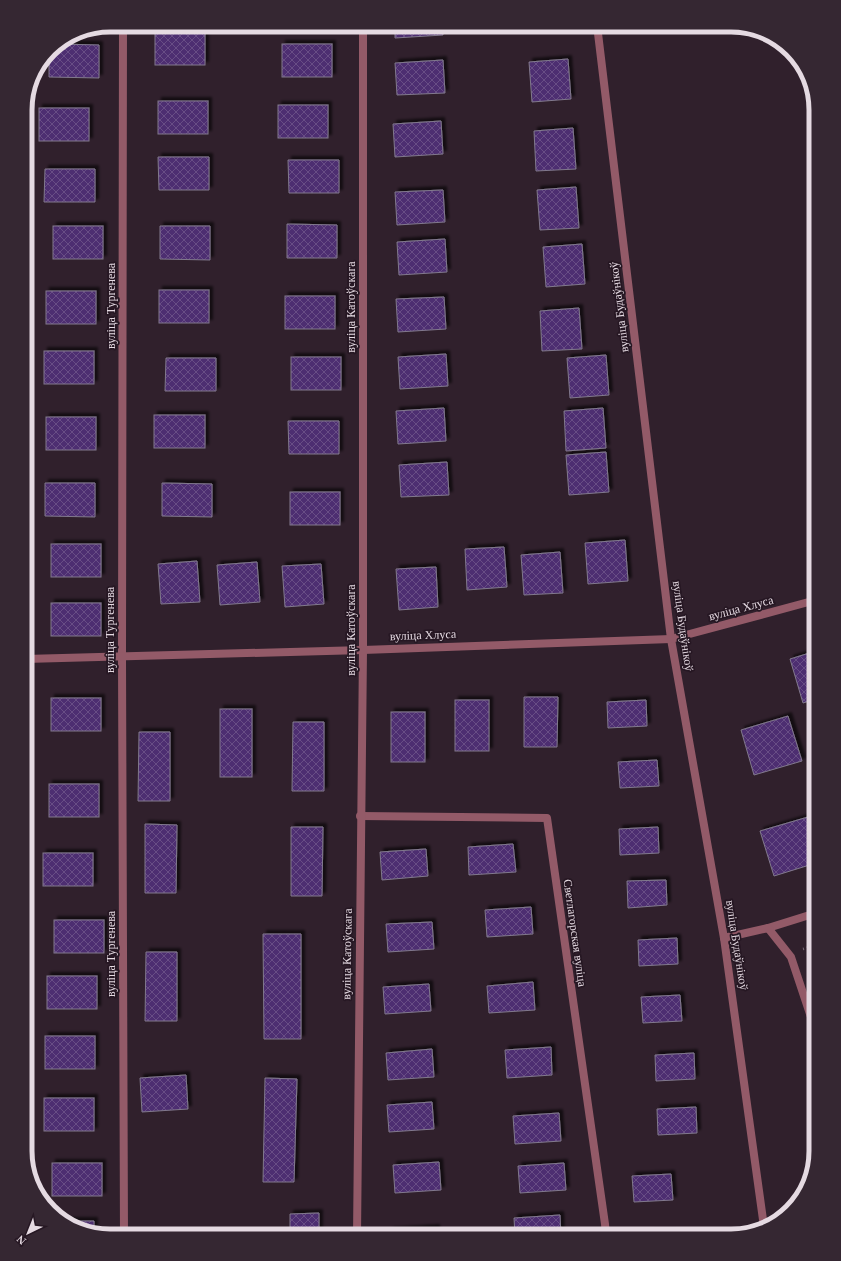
<svg xmlns="http://www.w3.org/2000/svg" width="841" height="1261" font-family="'Times New Roman',serif">
<defs>
<pattern id="building-cross-hatch" width="8" height="8" patternUnits="userSpaceOnUse"><rect width="8" height="8" fill="#4e2f71"/><path d="M0 0l8 8M0 8l8-8" fill="none" stroke="#674d85"/></pattern>
<filter id="shadow"><feDropShadow dx="3.5" dy="-3.5" stdDeviation="1" flood-color="#0009"/></filter>
</defs>
<rect width="100%" height="100%" fill="#30202c"/>
<g fill="url(#building-cross-hatch)" stroke="#81798d" filter="url(#shadow)">
<path d="M395,25H443V35L395,38Z"/>
<rect x="155" y="32" width="50" height="33"/>
<path d="M58,44L99,45V78L49,77V51Z"/>
<rect x="282" y="44" width="50" height="33"/>
<path d="M568,59L571,99L532,102L529,62Z"/>
<path d="M443,60L445,93L397,95L395,63Z"/>
<rect x="158" y="101" width="50" height="33"/>
<rect x="278" y="105" width="50" height="33"/>
<rect x="39" y="108" width="50" height="33"/>
<path d="M441,121L443,154L395,157L393,124Z"/>
<path d="M573,128L576,169L536,171L534,131Z"/>
<path d="M158,157H209V190H159Z"/>
<path d="M288,160H339V193H289Z"/>
<path d="M45,169H95V202H44Z"/>
<path d="M576,187L579,228L540,230L537,190Z"/>
<path d="M443,190L445,222L397,225L395,192Z"/>
<path d="M287,224L337,225V258H287Z"/>
<rect x="53" y="226" width="50" height="33"/>
<path d="M160,226H210V260L160,259Z"/>
<path d="M445,239L447,272L399,275L397,242Z"/>
<path d="M582,244L585,284L546,287L543,247Z"/>
<rect x="159" y="290" width="50" height="33"/>
<rect x="46" y="291" width="50" height="33"/>
<rect x="285" y="296" width="50" height="33"/>
<path d="M444,297L446,329L398,332L396,299Z"/>
<path d="M579,308L582,349L542,351L540,311Z"/>
<rect x="44" y="351" width="50" height="33"/>
<path d="M446,354L448,386L400,389L398,357Z"/>
<path d="M606,355L609,395L570,398L567,358Z"/>
<rect x="291" y="357" width="50" height="33"/>
<path d="M166,358H216V391H165Z"/>
<path d="M444,408L446,441L398,444L396,411Z"/>
<path d="M603,408L606,448L566,451L564,411Z"/>
<rect x="154" y="415" width="51" height="33"/>
<rect x="46" y="417" width="50" height="33"/>
<path d="M288,421H339V454H289Z"/>
<path d="M606,452L609,492L569,495L566,455Z"/>
<path d="M447,462L449,495L401,497L399,465Z"/>
<path d="M45,483H95V517L45,516Z"/>
<path d="M162,483L212,484V517L162,516Z"/>
<rect x="290" y="492" width="50" height="33"/>
<path d="M625,540L628,581L588,584L585,543Z"/>
<rect x="51" y="544" width="50" height="33"/>
<path d="M504,547L507,587L467,590L465,549Z"/>
<path d="M560,552L563,593L524,595L521,555Z"/>
<path d="M197,561L200,602L161,604L158,564Z"/>
<path d="M257,562L260,602L220,605L217,565Z"/>
<path d="M321,564L324,604L285,607L282,566Z"/>
<path d="M436,567L438,607L399,610L396,569Z"/>
<rect x="51" y="603" width="50" height="33"/>
<path d="M816,651V699L803,703L790,659Z"/>
<path d="M524,697H558L557,747H524Z"/>
<rect x="51" y="698" width="50" height="33"/>
<rect x="455" y="700" width="34" height="51"/>
<path d="M646,700L647,726L608,728L607,702Z"/>
<rect x="220" y="709" width="32" height="68"/>
<rect x="391" y="712" width="34" height="50"/>
<path d="M788,716L802,761L754,775L741,730Z"/>
<path d="M293,722H324V791H292Z"/>
<path d="M139,732H170V801H138Z"/>
<path d="M657,760L659,786L620,788L618,762Z"/>
<rect x="49" y="784" width="50" height="33"/>
<path d="M808,817L816,844V863L774,876L760,831Z"/>
<path d="M145,824L177,825L176,893H145Z"/>
<path d="M291,827H323L322,896H291Z"/>
<path d="M658,827L659,853L620,855L619,829Z"/>
<path d="M513,844L516,872L469,875L468,847Z"/>
<path d="M426,849L428,876L382,880L380,852Z"/>
<rect x="43" y="853" width="50" height="33"/>
<path d="M666,880L667,905L628,908L627,881Z"/>
<path d="M531,907L533,934L487,937L485,910Z"/>
<rect x="54" y="920" width="50" height="33"/>
<path d="M432,922L434,949L388,952L386,924Z"/>
<path d="M263,934H301V1039H264Z"/>
<path d="M677,938L678,964L639,966L638,940Z"/>
<path d="M146,952H177V1021H145Z"/>
<path d="M816,953V969L812,955Z"/>
<rect x="47" y="976" width="50" height="33"/>
<path d="M533,982L535,1010L489,1013L487,986Z"/>
<path d="M429,984L431,1011L385,1014L383,987Z"/>
<path d="M680,995L682,1021L643,1023L641,997Z"/>
<rect x="45" y="1036" width="50" height="33"/>
<path d="M551,1047L552,1075L507,1078L505,1050Z"/>
<path d="M432,1049L434,1077L388,1080L386,1053Z"/>
<path d="M694,1053L695,1079L656,1081L655,1055Z"/>
<path d="M186,1075L188,1109L142,1112L140,1078Z"/>
<path d="M265,1078L297,1079L294,1182H263Z"/>
<rect x="44" y="1098" width="50" height="33"/>
<path d="M432,1102L434,1129L389,1132L387,1105Z"/>
<path d="M696,1107L697,1133L658,1135L657,1109Z"/>
<path d="M559,1113L561,1141L515,1144L513,1116Z"/>
<path d="M439,1162L441,1190L395,1193L393,1165Z"/>
<rect x="52" y="1163" width="50" height="33"/>
<path d="M564,1163L566,1190L520,1193L518,1166Z"/>
<path d="M671,1174L673,1200L634,1202L632,1176Z"/>
<path d="M319,1213V1236H290V1214Z"/>
<path d="M560,1215L561,1236H515L514,1218Z"/>
<path d="M63,1221H94V1233L67,1225Z"/>
<path d="M436,1228L437,1236H391L390,1231Z"/>
<path d="M671,1232V1236H632V1234Z"/>
</g>
<g fill="none" stroke-linecap="round" stroke-linejoin="round">
<path stroke="#7b6d78" stroke-width="2.5" stroke-dasharray="1 3" stroke-linecap="butt" d="M803,949L816,945"/>
<g stroke="#935a68" stroke-width="8">
<path d="M768,928L816,913"/>
<path d="M724,938L768,928L791,957L816,1032"/>
</g>
<g stroke="#935a68" stroke-width="8">
<path d="M123,25L122,657L124,1236"/>
<path d="M597,25L671,639L724,938L764,1227"/>
<path d="M25,659L363,650L671,639L816,600"/>
<path d="M360,816L547,818L605,1224L606,1236"/>
<path d="M357,1236L363,650V25"/>
</g>
</g>
<g text-anchor="middle" dominant-baseline="central" stroke-width="3.5" stroke-linejoin="round" paint-order="stroke">
<g font-size="12" fill="#e5dae2" stroke="#261723">
<text transform="translate(111 306) rotate(-90)">вуліца Тургенева</text>
<text transform="translate(351 307) rotate(-90)">вуліца Катоўскага</text>
<text transform="translate(619 307) rotate(-97)">вуліца Будаўнікоў</text>
<text transform="translate(741 608) rotate(-15)">вуліца Хлуса</text>
<text transform="translate(683 626) rotate(82)">вуліца Будаўнікоў</text>
<text transform="translate(110 630) rotate(-90)">вуліца Тургенева</text>
<text transform="translate(351 630) rotate(-90)">вуліца Катоўскага</text>
<text transform="translate(423 635) rotate(-2)">вуліца Хлуса</text>
<text transform="translate(575 933) rotate(82)">Светлагорская вуліца</text>
<text transform="translate(737 945) rotate(81)">вуліца Будаўнікоў</text>
<text transform="translate(111 954) rotate(-90)">вуліца Тургенева</text>
<text transform="translate(347 954) rotate(-89)">вуліца Катоўскага</text>
</g>
</g>
<path d="M0 0H841V1261H0ZM110 32H731A78 78 0 0 1 809 110V1151A78 78 0 0 1 731 1229H110A78 78 0 0 1 32 1151V110A78 78 0 0 1 110 32Z" fill="#352732" fill-rule="evenodd"/>
<path fill="none" stroke="#e5dae2" stroke-width="5" d="M110 32H731A78 78 0 0 1 809 110V1151A78 78 0 0 1 731 1229H110A78 78 0 0 1 32 1151V110A78 78 0 0 1 110 32Z"/>
<g transform="translate(28 1233) rotate(223)" stroke="#261723" stroke-width="3" paint-order="stroke">
<path d="M0-3L7 15L0 10L-7 15Z" fill="#e5dae2"/>
<text y="-6" font-size="11" font-weight="bold" text-anchor="middle" fill="#e5dae2">N</text>
</g>
</svg>
